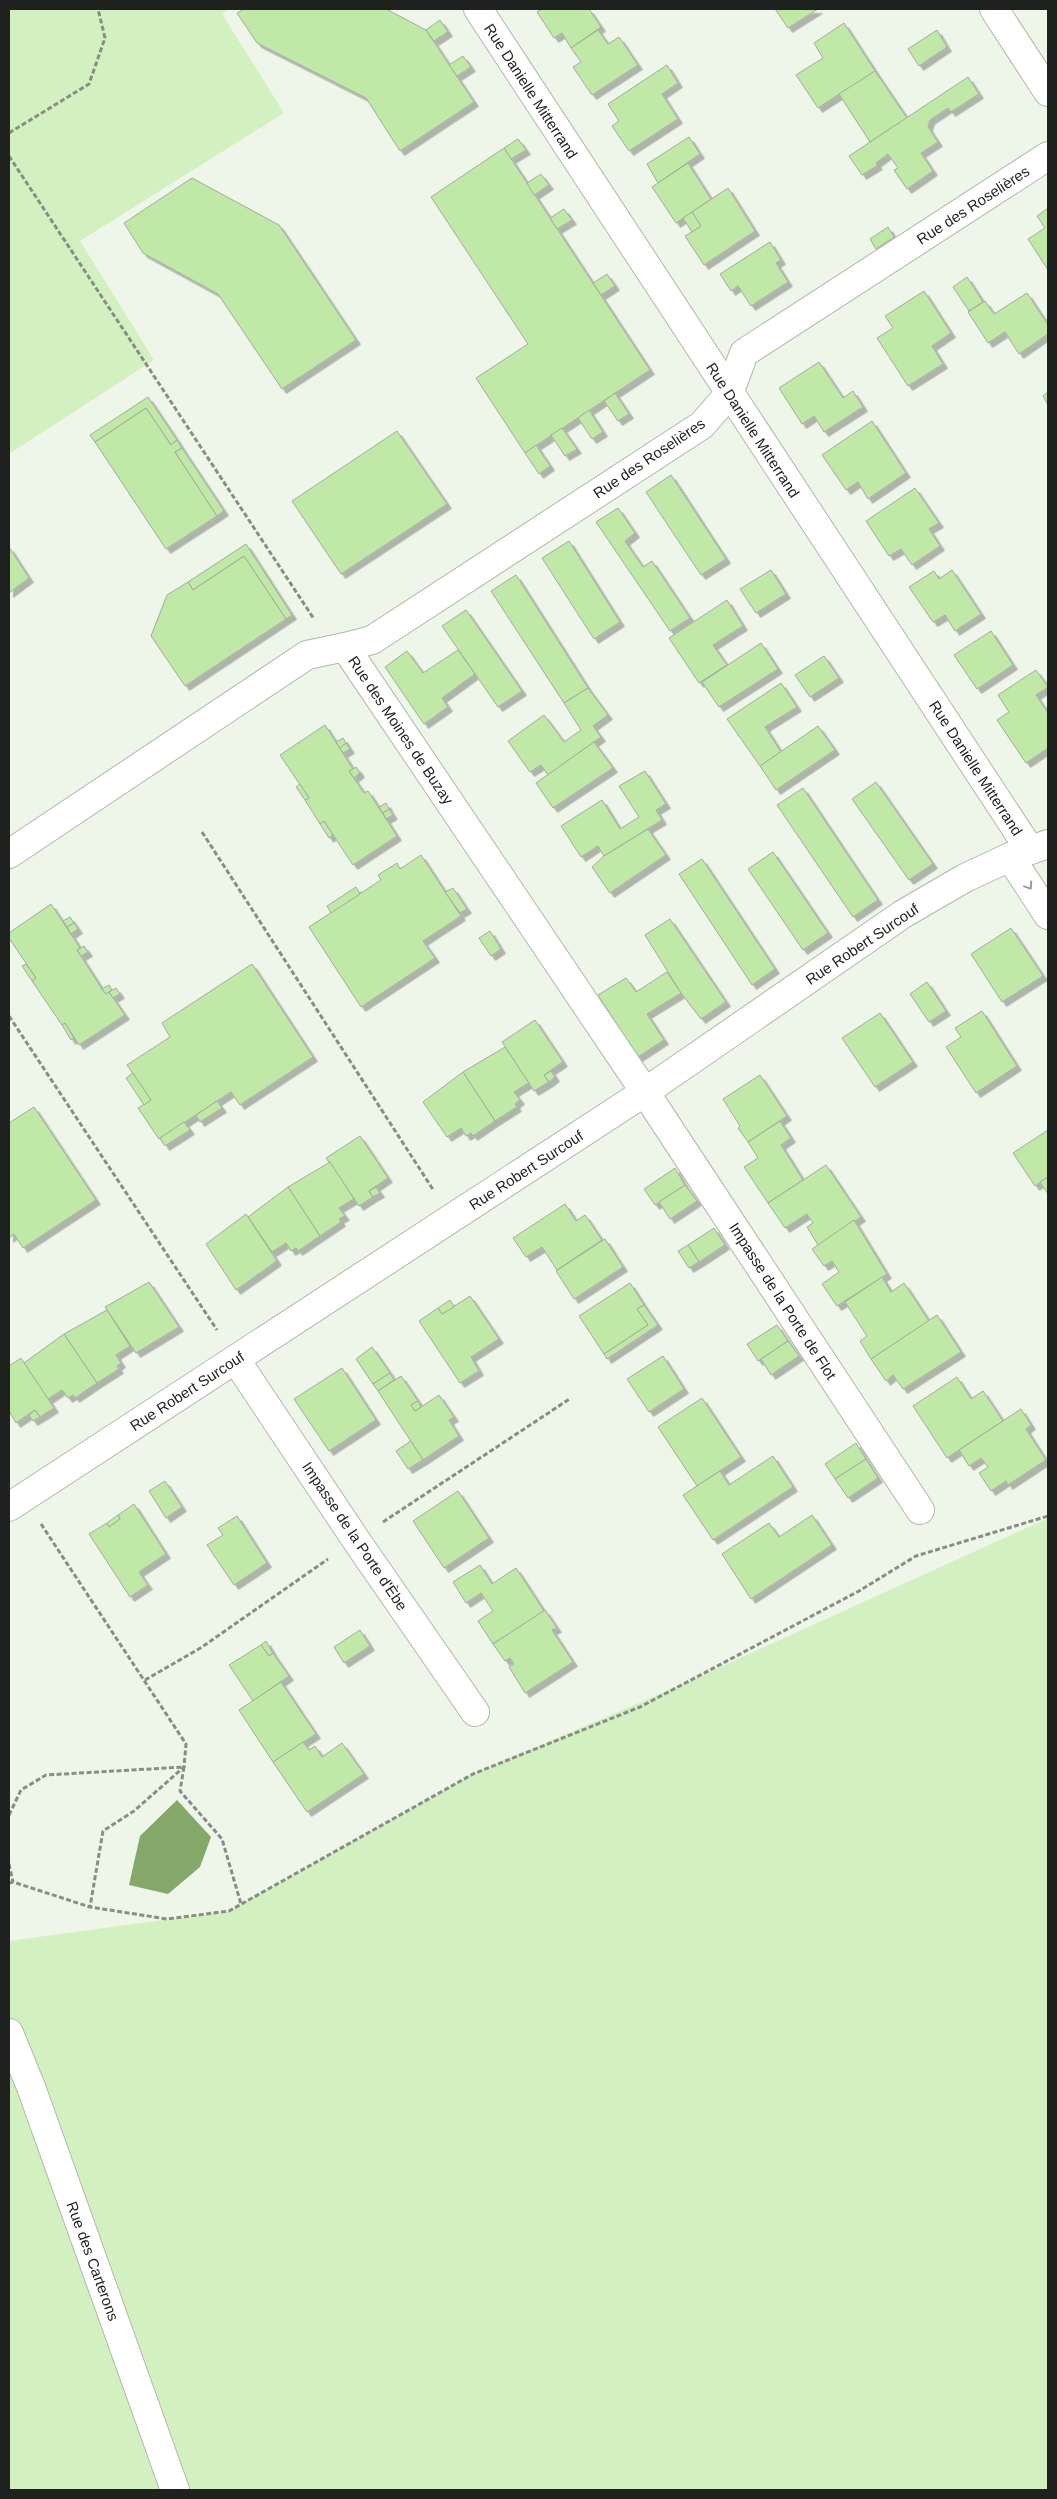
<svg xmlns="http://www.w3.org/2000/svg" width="1057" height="2499" font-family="Helvetica,sans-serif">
<defs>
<filter id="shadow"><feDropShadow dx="4.5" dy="4.5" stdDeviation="0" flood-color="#0004"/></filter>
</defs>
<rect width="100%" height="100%" fill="#eef6e9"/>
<g fill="#d3f1c0">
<path d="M9,9H229L222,14L284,113L80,241L154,360L9,454Z"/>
<path d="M1048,1518V2490H9V1941L229,1911L473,1774L674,1688Z"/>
</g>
<path fill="#83a869" d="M177,1800L211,1837L200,1867L168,1894L129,1885L140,1836Z"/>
<g fill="#c0e8a6" stroke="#a3ab9f" filter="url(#shadow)">
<path d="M244,9H386L426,30L474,102L400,151L366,98L257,43L237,13Z"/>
<path d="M542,9H589L601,27L571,48L562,33L554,38L537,12Z"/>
<path d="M775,9H818L788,28Z"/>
<path d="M440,20L448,32L434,41L426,30Z"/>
<path d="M844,23L875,71L818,108L796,75L823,58L814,43Z"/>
<path d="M598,30L608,44L619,37L638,65L592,95L573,67L581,62L571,48Z"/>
<path d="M937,30L947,47L919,66L908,49Z"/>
<path d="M463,56L471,67L457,76L449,65Z"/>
<path d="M667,65L678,83L662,94L678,119L629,151L612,126L619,121L608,104Z"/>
<path d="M875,71L907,118L870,142L839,94Z"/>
<path d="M968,77L979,94L951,112L948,108L930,120L928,127L938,142L921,153L933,171L907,189L894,170L898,168L888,154L876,163L878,165L862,175L849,156Z"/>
<path d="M689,137L700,154L658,183L647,164Z"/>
<path d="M518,139L526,150L511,159L504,148Z"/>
<path d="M504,148L650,370L525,453L476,378L528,344L431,197Z"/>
<path d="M688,163L711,199L676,223L652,187Z"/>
<path d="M541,174L549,185L534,195L527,183Z"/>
<path d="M192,178L279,225L356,340L282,389L218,294L143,253L124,223Z"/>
<path d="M728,188L755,231L704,265L685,236L701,226L692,212Z"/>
<path d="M1048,208V270L1028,239L1045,228L1037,216Z"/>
<path d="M564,209L572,220L557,229L550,218Z"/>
<path d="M692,212L701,226L692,232L683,218Z"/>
<path d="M888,227L894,237L876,249L870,239Z"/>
<path d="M770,242L781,260L776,263L788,282L751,306L738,286L731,291L720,274Z"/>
<path d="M607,274L615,286L601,295L593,283Z"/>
<path d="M967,277L983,302L969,311L953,287Z"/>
<path d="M924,291L951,333L932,346L943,364L908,386L877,338L893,328L885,316Z"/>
<path d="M1027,293L1048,325V334L1019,354L1005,332L988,343L968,312L985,301L994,314Z"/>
<path d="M819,362L843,398L853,391L863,407L824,432L814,416L802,424L779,388Z"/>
<path d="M1048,392V405L1043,396Z"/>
<path d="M615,393L629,414L618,421L604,401Z"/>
<path d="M148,397L177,440L171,445L146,408L95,442L90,435Z"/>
<path d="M146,408L171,445L177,440L182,448L175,452L217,516L166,549L95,442Z"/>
<path d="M589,410L603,432L592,439L578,418Z"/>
<path d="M872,421L906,473L868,499L858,482L846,490L822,455Z"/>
<path d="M562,428L577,449L565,456L551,435Z"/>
<path d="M397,431L447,504L341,574L292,501Z"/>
<path d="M536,445L550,466L539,474L525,453Z"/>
<path d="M182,448L224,511L217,516L175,452Z"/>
<path d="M671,475L726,559L701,575L646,492Z"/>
<path d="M915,488L939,523L929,529L940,546L912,565L901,549L889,556L866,521Z"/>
<path d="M618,508L635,533L625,541L643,567L652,561L690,618L670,631L596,522Z"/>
<path d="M569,541L620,622L594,639L542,558Z"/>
<path d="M246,544L292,615L286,619L244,556L193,590L188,582Z"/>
<path d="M9,547L29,578L9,593Z"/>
<path d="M244,556L286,619L185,686L151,636L167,595L188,582L193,590Z"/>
<path d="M771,570L786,594L756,613L740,589Z"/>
<path d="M952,570L981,614L955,631L945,615L933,622L909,587L934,571L939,579Z"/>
<path d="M516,575L588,688L564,703L491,591Z"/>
<path d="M727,600L743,626L713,645L727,665L699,683L669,638Z"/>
<path d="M466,610L522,691L498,707L442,626Z"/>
<path d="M991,631L1013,665L977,689L954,655Z"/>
<path d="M761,643L778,669L719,707L702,682Z"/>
<path d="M458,650L475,674L442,698L448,707L424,724L385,667L407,651L423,673Z"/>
<path d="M824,656L839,678L810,697L795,675Z"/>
<path d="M1036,670L1048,687L1036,695L1048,713V748L1026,763L997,720L1009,712L998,695Z"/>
<path d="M781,683L797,707L765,727L781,752L760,766L727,719Z"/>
<path d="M588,688L608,715L593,726L601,737L548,775L541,765L530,772L508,741L544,715L564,742L581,730L564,703Z"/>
<path d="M325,725L353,769L349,771L364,793L368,791L397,836L353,865L324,821L320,824L305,800L309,798L280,755Z"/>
<path d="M818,726L835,750L776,790L760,766Z"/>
<path d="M343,738L346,743L340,748L336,742Z"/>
<path d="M594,742L613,768L553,808L536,783Z"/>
<path d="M346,743L350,749L343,753L340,748Z"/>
<path d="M356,767L360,773L354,778L349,771Z"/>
<path d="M645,771L666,804L656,810L662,820L604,856L598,846L581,857L561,826L602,800L620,829L639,817L619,786Z"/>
<path d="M876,782L933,864L909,880L852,799Z"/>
<path d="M300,784L309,798L305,800L296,787Z"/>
<path d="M803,788L878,900L853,917L777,805Z"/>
<path d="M386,803L389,809L383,813L379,807Z"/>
<path d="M389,809L393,815L386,819L383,813Z"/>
<path d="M324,821L333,835L329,838L320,824Z"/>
<path d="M648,829L666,855L610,893L592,867L604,856Z"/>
<path d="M773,852L828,933L803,950L748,869Z"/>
<path d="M421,855L461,916L423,941L435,958L361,1007L309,927L381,880L378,875L397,863L400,869Z"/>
<path d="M702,859L775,969L752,985L679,874Z"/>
<path d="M356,887L360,894L331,913L327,906Z"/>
<path d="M453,888L467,909L460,913L445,892Z"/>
<path d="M51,904L80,948L77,950L102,989L106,994L109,992L125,1015L79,1045L65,1023L62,1025L32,981L36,978L9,938V933Z"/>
<path d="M70,917L74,923L67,927L63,921Z"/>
<path d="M670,919L726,1002L701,1019L681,993L645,935Z"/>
<path d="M74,923L78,929L71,934L67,927Z"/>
<path d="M1011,928L1043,976L1002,1002L971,954Z"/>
<path d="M490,931L501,949L491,956L479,938Z"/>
<path d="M84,946L88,952L81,956L77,950Z"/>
<path d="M26,964L36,978L32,981L22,966Z"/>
<path d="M252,964L313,1057L240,1105L231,1092L159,1139L138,1108L151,1100L127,1065L170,1037L162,1023Z"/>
<path d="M667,972L681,993L647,1014L664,1040L638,1057L598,995L626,978L636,992Z"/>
<path d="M927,982L946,1011L929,1022L910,994Z"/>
<path d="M109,985L112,990L106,994L102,989Z"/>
<path d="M116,988L120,994L113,998L109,992Z"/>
<path d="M982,1011L1017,1066L976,1093L946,1047L961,1037L955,1028Z"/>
<path d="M880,1013L913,1062L875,1087L842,1038Z"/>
<path d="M535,1020L563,1062L544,1075L549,1082L534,1091L502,1042Z"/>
<path d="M65,1023L74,1038L71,1040L62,1025Z"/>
<path d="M505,1047L529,1083L514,1092L520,1100L515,1104L517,1107L495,1121L463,1072Z"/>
<path d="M551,1071L555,1077L549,1082L544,1075Z"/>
<path d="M463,1072L495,1121L473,1136L471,1133L466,1136L461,1128L447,1137L423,1102Z"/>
<path d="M133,1073L151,1100L144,1105L126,1078Z"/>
<path d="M760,1075L787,1116L748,1142L738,1128L740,1126L723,1099Z"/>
<path d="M217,1101L222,1108L200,1122L196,1115Z"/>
<path d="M34,1107L96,1200L23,1248L14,1234L9,1238V1123Z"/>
<path d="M780,1121L791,1138L781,1145L803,1180L768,1203L744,1167L758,1158L748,1142Z"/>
<path d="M184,1122L190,1130L165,1146L160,1138Z"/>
<path d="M1048,1130V1177L1035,1186L1013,1153Z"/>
<path d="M360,1136L388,1178L369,1191L373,1197L359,1206L326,1158Z"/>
<path d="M330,1162L354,1199L339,1208L345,1216L339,1219L341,1222L320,1236L288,1187Z"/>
<path d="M826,1165L861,1217L818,1245L807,1227L813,1223L807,1214L785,1228L768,1203Z"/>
<path d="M675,1168L685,1185L655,1205L644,1189Z"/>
<path d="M1048,1177V1194L1040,1182Z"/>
<path d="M685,1185L697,1201L670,1219L659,1202Z"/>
<path d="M288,1187L320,1236L298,1251L296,1248L291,1251L286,1243L272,1252L248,1217Z"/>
<path d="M376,1187L380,1193L373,1197L369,1191Z"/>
<path d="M565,1204L576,1221L585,1215L602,1240L557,1270L542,1247L526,1257L513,1238Z"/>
<path d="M246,1214L277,1261L236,1290L206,1244Z"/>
<path d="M854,1220L887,1274L837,1306L822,1284L839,1272L832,1261L824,1266L812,1249Z"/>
<path d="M714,1228L725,1245L699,1262L688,1245Z"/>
<path d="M605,1239L623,1267L574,1299L556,1271Z"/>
<path d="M688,1245L699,1262L689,1268L678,1251Z"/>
<path d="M882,1277L891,1292L904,1283L929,1321L871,1359L860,1341L867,1336L845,1302Z"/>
<path d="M149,1282L179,1327L136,1353L105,1307Z"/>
<path d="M630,1283L644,1305L637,1309L648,1325L604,1354L579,1316Z"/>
<path d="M470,1296L499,1339L471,1357L479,1371L460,1383L419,1321L438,1308L442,1314Z"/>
<path d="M450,1300L454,1307L442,1314L438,1308Z"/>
<path d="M644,1305L658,1325L607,1359L604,1354L648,1325L637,1309Z"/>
<path d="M107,1310L130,1346L116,1355L121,1363L117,1366L119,1369L97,1383L64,1334Z"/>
<path d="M937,1315L961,1352L903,1389L893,1375L886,1381L871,1359Z"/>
<path d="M777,1325L788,1341L758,1361L747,1344Z"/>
<path d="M64,1334L97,1383L75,1398L73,1395L68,1398L62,1390L48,1399L24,1363Z"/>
<path d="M788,1341L799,1356L771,1375L761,1359Z"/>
<path d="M372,1347L390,1373L373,1384L356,1359Z"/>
<path d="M663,1356L684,1389L649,1412L627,1379Z"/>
<path d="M21,1358L54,1408L40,1417L35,1410L16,1423L9,1411V1366Z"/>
<path d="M342,1368L376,1420L329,1451L294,1399Z"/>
<path d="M390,1373L394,1380L378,1391L373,1384Z"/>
<path d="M401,1376L418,1401L411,1405L415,1411L439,1395L454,1417L449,1420L459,1436L423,1460L378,1391Z"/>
<path d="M957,1377L971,1399L983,1391L1003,1421L947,1458L913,1406Z"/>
<path d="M702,1398L741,1457L697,1486L658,1427Z"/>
<path d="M418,1401L421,1407L415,1411L411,1405Z"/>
<path d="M1021,1409L1031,1425L1026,1429L1046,1460L1008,1485L1006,1481L991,1491L979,1473L988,1467L981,1458L969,1466L959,1450Z"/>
<path d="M35,1410L40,1417L33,1421L29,1415Z"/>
<path d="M411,1441L423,1460L408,1469L396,1451Z"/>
<path d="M856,1443L866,1459L835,1479L825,1464Z"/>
<path d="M773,1456L793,1487L713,1540L683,1495L720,1471L729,1485Z"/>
<path d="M866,1459L878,1478L848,1498L835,1479Z"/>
<path d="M165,1481L182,1507L166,1518L149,1491Z"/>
<path d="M458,1491L489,1538L444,1568L413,1521Z"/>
<path d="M134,1504L166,1554L139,1572L148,1585L130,1597L89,1534L107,1523L109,1527L120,1519L118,1515Z"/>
<path d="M118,1515L120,1519L109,1527L107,1523Z"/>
<path d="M812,1515L832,1545L751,1599L722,1554L769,1523L779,1537Z"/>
<path d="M237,1516L267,1563L234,1585L207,1545L223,1535L218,1528Z"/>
<path d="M480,1565L492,1584L516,1568L544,1611L493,1644L478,1621L493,1611L481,1593L466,1603L453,1582Z"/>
<path d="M545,1610L557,1628L552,1630L573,1662L525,1693L509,1667L514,1664L510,1658L505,1661L493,1644Z"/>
<path d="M360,1630L370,1646L344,1663L334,1647Z"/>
<path d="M266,1641L273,1653L269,1656L261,1645Z"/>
<path d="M261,1645L269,1656L273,1653L289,1676L253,1701L229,1665Z"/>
<path d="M281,1682L316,1734L273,1762L239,1710Z"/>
<path d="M303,1742L309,1750L315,1746L322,1757L342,1743L364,1774L307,1812L273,1762Z"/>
</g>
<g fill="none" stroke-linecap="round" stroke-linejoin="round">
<defs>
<g id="minor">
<path d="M478,9L1030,850"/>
<path d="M994,9L1048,92"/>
<path d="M345,647L372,640L702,425L729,394L744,353L1048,156"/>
<path d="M9,854L307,655L345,647L645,1092L920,1510"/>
<path d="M1010,857L1048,915"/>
<path d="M236,1360L356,1540L475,1712"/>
<path d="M9,1507L645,1092L903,914L965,878L1010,857L1048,844"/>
<path d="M9,2033L31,2087L175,2490"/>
</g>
</defs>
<use href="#minor" stroke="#b1b8ac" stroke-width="30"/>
<g stroke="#888e85" stroke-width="3" stroke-dasharray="5 2.5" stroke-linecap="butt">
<path d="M9,133L89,84L105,38L98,9"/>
<path d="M9,156L314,619"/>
<path d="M202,832L434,1191"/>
<path d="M9,1016L217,1330"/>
<path d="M383,1522L571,1398"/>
<path d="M41,1524L186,1744L184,1767L134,1811L103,1831L90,1907"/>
<path d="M145,1680L202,1647L328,1559"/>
<path d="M9,1815L21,1790L46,1775L184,1767L180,1791L222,1839L241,1904"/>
<path d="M9,1864L13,1882"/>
<path d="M9,1883L13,1882L90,1907L167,1919L229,1911L473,1774L640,1707L859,1591L916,1556L1048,1516"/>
</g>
<use href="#minor" stroke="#fff" stroke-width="28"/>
</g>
<defs><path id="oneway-chevron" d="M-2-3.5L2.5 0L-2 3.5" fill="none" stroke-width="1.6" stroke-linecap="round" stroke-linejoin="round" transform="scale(1.25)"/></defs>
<use stroke="#9a9b99" href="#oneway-chevron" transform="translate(1029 886) rotate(56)"/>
<g text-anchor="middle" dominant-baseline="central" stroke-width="5" stroke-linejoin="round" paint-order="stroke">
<g font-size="15" fill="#1e211d" stroke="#fff">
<text transform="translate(531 91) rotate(57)">Rue Danielle Mitterrand</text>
<text transform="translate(973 205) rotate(-33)">Rue des Roselières</text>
<text transform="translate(753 430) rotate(57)">Rue Danielle Mitterrand</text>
<text transform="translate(649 458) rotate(-34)">Rue des Roselières</text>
<text transform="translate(401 730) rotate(56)">Rue des Moines de Buzay</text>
<text transform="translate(976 768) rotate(57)">Rue Danielle Mitterrand</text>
<text transform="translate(862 944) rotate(-34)">Rue Robert Surcouf</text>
<text transform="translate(526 1170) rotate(-33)">Rue Robert Surcouf</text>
<text transform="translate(783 1301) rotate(57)">Impasse de la Porte de Flot</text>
<text transform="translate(187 1391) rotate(-33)">Rue Robert Surcouf</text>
<text transform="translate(355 1536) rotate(56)">Impasse de la Porte d'Èbe</text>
<text transform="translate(93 2261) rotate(70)">Rue des Carterons</text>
</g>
</g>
<rect width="1057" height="2499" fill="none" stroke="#1e211d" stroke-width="20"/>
</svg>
